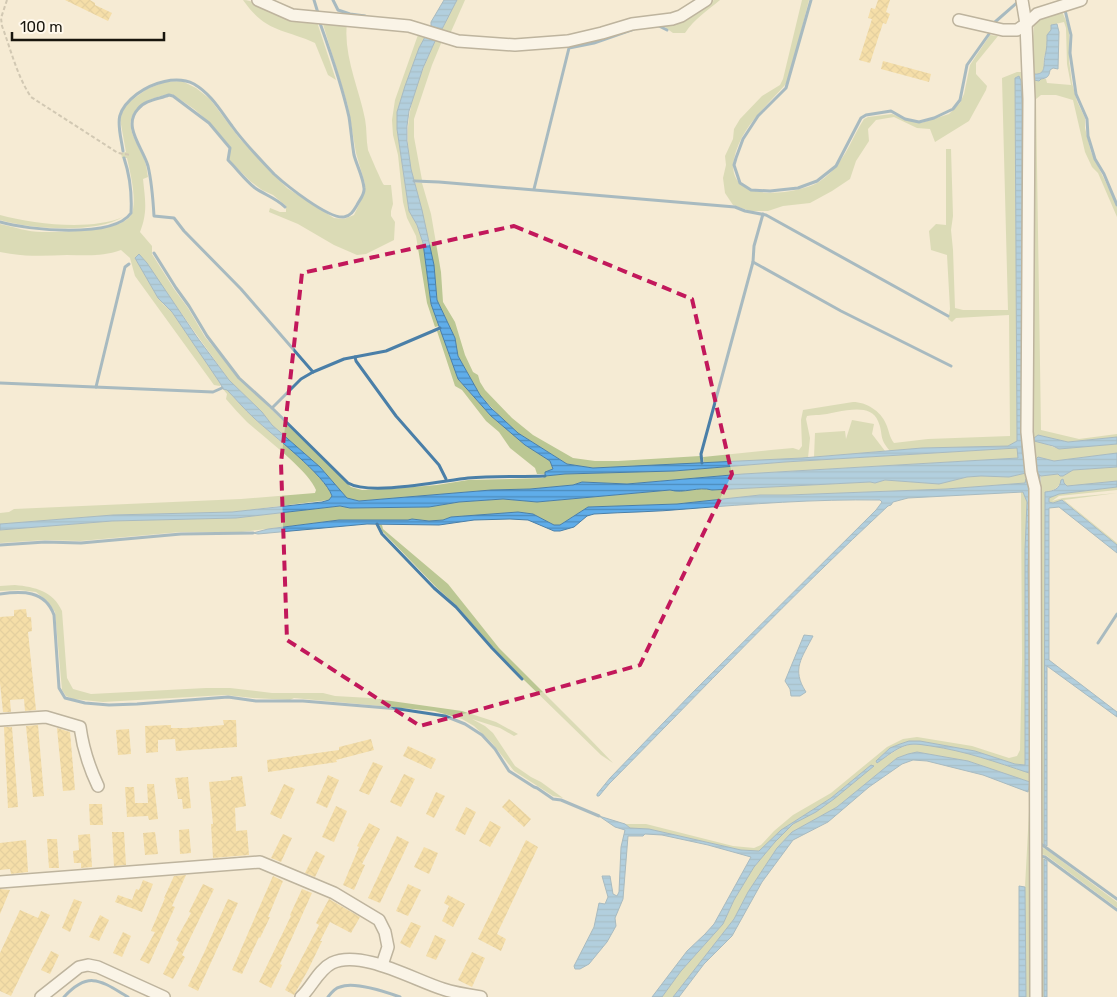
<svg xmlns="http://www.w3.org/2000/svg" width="1117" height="997" font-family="Rubik,sans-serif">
<defs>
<pattern id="water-rules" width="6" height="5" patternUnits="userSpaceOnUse" patternTransform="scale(1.25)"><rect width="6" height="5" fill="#5fadea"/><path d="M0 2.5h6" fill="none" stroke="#4d8cbc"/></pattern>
<pattern id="building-cross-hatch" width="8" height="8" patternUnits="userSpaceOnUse" patternTransform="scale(1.25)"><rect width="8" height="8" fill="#f4ce73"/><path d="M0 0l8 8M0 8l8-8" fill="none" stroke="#d0b062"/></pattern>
</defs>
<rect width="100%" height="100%" fill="#f5ebd4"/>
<g fill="#bbc793" fill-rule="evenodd">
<path d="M243,0C255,0 265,10 276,14C289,18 303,19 317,22L336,80L328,75L315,43C282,28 266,33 243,0Z"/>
<path d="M457,0H465L450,34L441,31Z"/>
<path d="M714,0H720C706,12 695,18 685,33H673L662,25Z"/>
<path d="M802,0H809L789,79L785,85C765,108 741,127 734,159C725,204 794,195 817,183C822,180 828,175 832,171C846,157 853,136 864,119L868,117L892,114L908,120L921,123L949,114L960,103L964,94L970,65L990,35L998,36L976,63V74L987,86L986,90L969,121L935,142L930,129L917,128L894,117L876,120L868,129L869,141L856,161L850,179L832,191L810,203L783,206L768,211H750L733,205L725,193L723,178L726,165L725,156L733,139L734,129L740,119L762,96L780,85L783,79Z"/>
<path d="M1061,9L1069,28V61L1072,83L1077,101L1085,118V128L1091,152L1114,199L1117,207V217L1098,173L1092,167L1085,152L1073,100L1056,95H1041L1036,99L1041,430L1079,439L1117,434V437L1068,442L1038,435L1040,442L1059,449L1117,444V453L1054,461L1038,457L1034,461L1029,431L1031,70L1034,25L1038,16ZM1064,22L1066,28L1067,64L1071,85L1047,83L1046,79H1041L1034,74C1047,74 1043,65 1044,57C1045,54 1046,52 1047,49C1048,42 1046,36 1051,30V25Z"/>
<path d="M322,21L347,23C343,55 359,88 365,119C367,129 366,140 368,150C370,155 382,183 384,185H391L393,204L391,211V216L395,222L394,240L366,254L357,255L334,245L298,224L269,212L270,208L280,212H286V206L273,195L262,190L250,181L229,160L230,146L209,122L194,109L172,94C162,95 147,99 140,106C118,126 141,144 146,165C147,169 147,173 148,177L143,179C145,199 148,212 140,232L152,246V254L174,289L188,308L205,337L239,378L351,487L362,490L401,488L437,485L468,480L543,478L545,476L565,474L674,471L785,462L1017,448L1019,458L743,474L627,484L582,482L573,485L530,489L491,490L359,501L347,498L320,467L272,425L262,412L229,380L139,254L135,258L163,304L172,312L221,383L220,386L214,385L135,276L130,258L121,250C102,257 86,255 67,255C44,256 23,257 0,252V224C14,227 28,232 42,232C60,232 122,232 131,215C138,202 130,172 127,158H122L121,153L126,152L120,119L123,110L128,103L147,89L165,82L182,81L196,88L210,99L240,139L287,188L334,218L344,219L354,215L364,194L365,184L356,153L348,106Z"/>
<path d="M419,32L426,35L419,48L397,112V129L409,211L417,225L423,243L431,304L439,326L435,327L427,303L416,236L407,218L403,202L398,155L393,135L392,120L395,100Z"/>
<path d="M436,39L442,41L432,65L414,119V137L422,180L414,181C399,123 413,91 436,39Z"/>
<path d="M1017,72H1021L1024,75L1025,452L1034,489V997H1026L1025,887L1030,793L1028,792L1030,782L968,761L917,752L908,754L897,758L837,807L792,832L777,848L748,892L734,919L673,997H662L681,971L723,924L734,900L754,867L775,842L793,824L816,812L834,799L873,766L871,765L831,798L781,830L760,851L741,850L649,829L630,828L625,824H646L733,846L754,848L761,845L774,831L793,815L831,793L887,747L903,739L917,737L972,746L1009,758L1017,756L1020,750L1022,661L1021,492H1023L1027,502L1025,550V765L1015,764L975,751L920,741H909L900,744L890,748L876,761L877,763C887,757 897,748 908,745C915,743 924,745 931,746C965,751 997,762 1029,773L1031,770C1031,704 1029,637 1028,571C1028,542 1038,505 1026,480L1025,483L946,489L788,495H760L677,504L588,507L560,525H554L533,514L518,512L451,517L443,520L429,521L412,519L408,520H339L242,532H181L80,541L45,540L0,543V530L112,521L236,518L340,506L351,508L429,507L459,502L503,499L537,502L670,490C684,494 698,486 712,490L870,482L875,483L885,480L939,484L967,477L981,476L1009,477L1026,473V459L1022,454V109L1021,81L1019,76L1015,78L1017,441L1008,446L922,448L890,451C878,437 884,435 878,421C870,400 835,414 819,415C815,415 811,415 807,416L806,419L810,438L808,458L704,463L703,457L771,450L793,448L799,450L802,446L801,420L803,410L853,402C866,402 881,411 886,424C889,430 889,437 894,443L928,439L1010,436L1009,315L956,318L952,322L948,319L950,309L947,255L931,250L929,231L936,224L946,225V149H951L953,216L951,230L953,250L955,308L963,310H1008L1002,78Z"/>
<path d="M415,183H422L431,214L441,272L443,302L455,322L465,355L473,372L478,375L480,382L485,390L512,418L533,435L573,458L595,461H618L700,456L701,464L593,468L567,464L518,433L503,420L480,395L458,356L455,338L437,300L434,265Z"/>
<path d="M0,215C33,224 91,231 123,217C95,234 31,229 0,220Z"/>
<path d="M441,330L458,379L491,416L525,445L550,461L553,469L546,472L545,474H537L535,468L510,448L499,432L486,421L462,390L455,386L437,331Z"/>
<path d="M223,389L227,390C236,399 244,409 254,418C272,435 325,475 332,496L329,500L232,512L113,515L0,524V513L9,512L14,509L241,499L315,493L316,490C309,471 264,437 247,422C240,415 233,407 226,399L227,394Z"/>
<path d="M852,420L874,424L872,434L885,451L814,457L815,433L845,431L846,439Z"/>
<path d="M1117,467V481L1067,486L1064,483L1063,479C1057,489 1055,490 1045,492L1044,844L1042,843L1041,476L1058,474L1063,476L1073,470Z"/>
<path d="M1034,471L1037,474L1038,486L1039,846L1047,850L1117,902V908L1047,856L1039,853V997H1037V488Z"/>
<path d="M1117,487V490L1059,496L1052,501L1063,498L1117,493L1064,500L1117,543V545L1063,500L1053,503L1049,502V498L1059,494Z"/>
<path d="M379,524L382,525L383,529L448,584L499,648L588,737L613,763L601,755L523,679L493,647L457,606L436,587L382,531Z"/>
<path d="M15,585C35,587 53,591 62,611L67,678L73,689L91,694L206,688H230L272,693H323L335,696L370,698L462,711L496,722L518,734L514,736L500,728L472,719L485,726L493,733L515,766L531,777L541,782L563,798L553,796L514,771L492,743L474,726L462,719L434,711L294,698L290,700L253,698L225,695L103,702L73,699L66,696L62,690L55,612L47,601L36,592L20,590L0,591V586Z"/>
<path d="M1042,857L1044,859V997H1042Z"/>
</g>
<g fill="url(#water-rules)" stroke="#4a7fa8">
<path d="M444,0H457L441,31L431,28V22Z"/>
<path d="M1057,24L1059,32L1058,69L1053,68L1050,70C1049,77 1047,78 1041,79L1039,81L1034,80V74C1047,75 1043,64 1045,56C1047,49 1047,42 1047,35L1051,30V25Z"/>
<path d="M426,35L436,39L423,68L409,111L407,126V141L411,169L422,210L434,265L437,300L455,338L458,356L480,395L491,408L518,433L567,464L593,468L802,458L922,448L1008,446L1017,441L1015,78L1019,76L1021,81L1022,109V454L1026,459V473L1009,477L981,476L967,477L939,484L885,480L875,483L870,482L712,490C698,486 684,494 670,490L537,502L503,499L459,502L429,507L350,508L340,506L236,518L112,521L0,530V524L113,515L232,512L322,502L329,500L332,496C325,475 272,435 254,418C244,409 236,399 227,390L223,389L220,383L172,312L158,298L135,258L139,254L147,263L197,337L229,380L262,412L272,425L320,467L347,498L359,501L491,490L530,489L573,485L582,482L627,484L743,474L1018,458L1017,448L785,462L674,471L565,474L545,476V472L553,469L550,461L525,445L491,416L458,379L431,304L423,243L417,225L409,211L397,129V112L405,86L419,48Z"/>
<path d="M1038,435L1068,442L1117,437V444L1059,449L1053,446L1034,441V438Z"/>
<path d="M1117,453V467L1073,470L1063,476H1060L1058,474L1041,476L1034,471V461L1038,457L1054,461Z"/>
<path d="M1026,479L1031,490L1028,569L1031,771L1029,773C996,762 965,751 931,746C923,745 915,743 907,745C896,748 886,757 877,763L876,761L890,748L900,744L909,741H920L975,751L1015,764L1025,765V550L1027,502L1023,492L908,498L893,502L891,505L888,506C792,595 701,691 609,784L599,796H597V794L610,778L693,692L876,510L882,502L880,500C815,499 750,504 686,509C655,512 625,512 594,514L587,516L574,527L560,531H554L528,520L510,519L474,520L439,525L367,524L258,534L253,533L268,529L339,520H408L412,519L429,521L443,520L451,517L518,512L533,514L554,525H560L588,507L677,504L760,495H788L946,489L1025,483Z"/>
<path d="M1063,479L1064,483L1067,486L1117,481V487L1059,494L1049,498V502L1053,503L1062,500L1117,545V553L1059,507L1049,508V660L1117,712V717L1047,666V846L1044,844L1045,492C1054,491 1060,489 1061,480Z"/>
<path d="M804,635L813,636C802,658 791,669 806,692L800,696H791L790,689L785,681Z"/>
<path d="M917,752L968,761L1030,782L1028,792L983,775L927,761L913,760L902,764L869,787L828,822L793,840L762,882L732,936L704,964L679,997H673L734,919L748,892L777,848L792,832L837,807L897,758L908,754Z"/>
<path d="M871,765L874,766L834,799L816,812L793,824L775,842L754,867L734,900L723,924L681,971L662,997H652L687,951L705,934L714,924L751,857L708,845L662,835L645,834L643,836H628L623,899L615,918L616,926L607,942L589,964L580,969H575L574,966L594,927L599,903L605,904L608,897L602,876H610L613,894L617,896L619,892L621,847L625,830L615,827L599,816L625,824L630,828L649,829L741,850L759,851L781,830L831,798Z"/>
<path d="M1044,859L1047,861V997H1044Z"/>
<path d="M1019,886L1025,887L1026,997H1019Z"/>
</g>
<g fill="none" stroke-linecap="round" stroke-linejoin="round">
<g stroke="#4a7fa8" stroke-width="3">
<path d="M314,0L318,13"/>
<path d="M333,0L338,10L350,14L365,16"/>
<path d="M811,0L786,88L758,116L743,139L736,158L734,165L740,183L751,190L770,191L798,188L817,181L836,166L861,118L866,115L891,111L905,119L919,122L934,118L953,109L960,100L967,65L989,34"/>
<path d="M1065,10L1071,35L1070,53L1076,94L1087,119L1088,136L1095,159L1104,174L1117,205"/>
<path d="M995,22L1019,1"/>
<path d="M657,25L667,30"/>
<path d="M123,151C119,125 112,113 137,94C152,83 176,75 194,84C211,94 220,110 232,126C244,143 260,159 274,174C286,185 328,219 344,217C351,216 354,210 357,205C360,199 365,194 364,188C363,177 357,166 354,155C352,143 351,130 349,117C342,85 331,54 320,23"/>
<path d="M414,181L439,182L735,207L745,211L766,215L948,316"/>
<path d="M534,189L569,48L594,43L634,29"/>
<path d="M285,207C276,198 265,195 255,188C245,180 237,169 228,160L230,148L209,123L173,96L169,95C159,99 145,100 138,109C122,126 143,148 148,166C152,183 153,199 154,216L174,218L184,231L241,289L313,372"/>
<path d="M0,222C27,230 113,239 131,213C132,195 130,176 124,158"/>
<path d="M154,253L176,288L189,306L207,336L239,378L272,408L301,379L313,372L344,359L386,351L440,328"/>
<path d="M753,262L754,246L763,214"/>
<path d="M355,357L356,361L396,416L439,465L446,479"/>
<path d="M0,383L213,392L222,388"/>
<path d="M96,387L125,267L129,264"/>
<path d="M272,408L348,483C370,496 441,481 468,478C494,476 520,477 545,476"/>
<path d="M702,463L701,454L753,262L841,311L951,366"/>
<path d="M1039,476V484"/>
<path d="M377,524L382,534L434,588L456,607L492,648L522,679"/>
<path d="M0,545L45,542L81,543L181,534L253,533"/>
<path d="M0,594C22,591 45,590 54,615L59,688L65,698L85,703L109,705L137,704L228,697L256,701H303L399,709L445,716L465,724L482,735L495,749L509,771L534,787L537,788L553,799L561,800L599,816"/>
<path d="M1098,643L1117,614"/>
<path d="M1041,844L1117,899"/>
<path d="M1040,856L1045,857L1117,910"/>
<path d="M64,997C89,970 101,981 128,997"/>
<path d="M328,997C331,993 335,988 340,987C354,981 386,992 400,997"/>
</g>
</g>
<g fill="url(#building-cross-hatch)">
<path d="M65,0H90L95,3V5L112,13L108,21Z"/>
<path d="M878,0H890L886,12L890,14L886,24L883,23L870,63L859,60L872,19L868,18L871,8L875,9Z"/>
<path d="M883,61L931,74L929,82L881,69Z"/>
<path d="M26,609L27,617H31L32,631L28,632L36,710L25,711L24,699L10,700L11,712H3L0,683V617L14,616V610Z"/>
<path d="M223,720H236L237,747L176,751L175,739L158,740V752L146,753L145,726L171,725V728H186L224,725Z"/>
<path d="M38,725L44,796L33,797L26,726Z"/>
<path d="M4,727H12L18,807L8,808Z"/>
<path d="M57,728L70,732L75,790L63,791Z"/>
<path d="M129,729L131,754L118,755L116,730Z"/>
<path d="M371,739L374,750L336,760L337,762L268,772L267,760L339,750V747Z"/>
<path d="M408,746L436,759L431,769L403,756Z"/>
<path d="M373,762L383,766L369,795L359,791Z"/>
<path d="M404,774L415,779L401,807L390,802Z"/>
<path d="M328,775L339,780L327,808L316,803Z"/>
<path d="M242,776L246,806L235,808L236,831L247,830L249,855L213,858L211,824H213L209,782L231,780V777Z"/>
<path d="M188,777L191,808L183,809L182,799H178L175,778Z"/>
<path d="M147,784H154L158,819L149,820L148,816L127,817L125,787H134L135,803H148Z"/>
<path d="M284,784L295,789L281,819L270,814Z"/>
<path d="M436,792L445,796L434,818L426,814Z"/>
<path d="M509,799L531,819L524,827L502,807Z"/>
<path d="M89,804H102L103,825H90Z"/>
<path d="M336,806L347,811L334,842L322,837Z"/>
<path d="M466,807L476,812L465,835L455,830Z"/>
<path d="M490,821L501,827L490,847L479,841Z"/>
<path d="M369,823L380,829L362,864L365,865L354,890L343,885L359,847L357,846Z"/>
<path d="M189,829L191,853L180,854L179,830Z"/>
<path d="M112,832H124L126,865L114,866Z"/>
<path d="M155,832L158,854L145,855L143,833Z"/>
<path d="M90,834L92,867L81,868V863H74L73,851L79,850L78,835Z"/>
<path d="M283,834L292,838L281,862L271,858Z"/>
<path d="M397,836L409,842L380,903L368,898Z"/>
<path d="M47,839H57L59,868H49Z"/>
<path d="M26,840L28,872L11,874L10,869L0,870V843Z"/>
<path d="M526,840L538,847L497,934L506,939L501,951L478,939Z"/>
<path d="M424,847L438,853L429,874L414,867Z"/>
<path d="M316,851L325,856L315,877L305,873Z"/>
<path d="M186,875L172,906L175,907L149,964L140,960L155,932L151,931L165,898H164L174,876Z"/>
<path d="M273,876L283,881L268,917H270L260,938L259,937L242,974L232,970Z"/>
<path d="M143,880L153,884L142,912L115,902L118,895L132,900L136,889L139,890Z"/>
<path d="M203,884L214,889L182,955L185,957L173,979L163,974L179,942L176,940L191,913L189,912Z"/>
<path d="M408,884L421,890L408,916L396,911Z"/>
<path d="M0,889L10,890L0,914Z"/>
<path d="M302,889L312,893L280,964L282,965L271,988L259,982L291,916L290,915Z"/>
<path d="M448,895L465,904L453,927L442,921L449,906L444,903Z"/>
<path d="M74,899L82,902L70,932L62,928Z"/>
<path d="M228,899L238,903L198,991L188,986L204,953Z"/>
<path d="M329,899L360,917L351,933L330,922L320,941H322L308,970L294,995L285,990L319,925L316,923Z"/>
<path d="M20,910L38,918L41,911L50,915L11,996L0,991V953Z"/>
<path d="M100,915L109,920L99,941L89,937Z"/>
<path d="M411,922L421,926L410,948L400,943Z"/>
<path d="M123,932L131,936L122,957L113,953Z"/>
<path d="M435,935L446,940L436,960L426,956Z"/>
<path d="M51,951L59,955L50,974L41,970Z"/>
<path d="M472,952L485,958L472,987L458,980Z"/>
</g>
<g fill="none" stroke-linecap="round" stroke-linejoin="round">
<defs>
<g id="minor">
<path d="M258,0L292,15L409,26L458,41L515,45L568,41L602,33L632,24L672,19L681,16L706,0"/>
<path d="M1022,0L1026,24L1029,99L1027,432L1031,472L1035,488L1036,997"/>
<path d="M959,20L1003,30H1017L1026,24L1037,14L1081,0"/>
<path d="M0,720L46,717L80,727C83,749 89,767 98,786"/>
<path d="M0,882L260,862L334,893L379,920L385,932L388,947L382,965"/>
<path d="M41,997L79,967L88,965L98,967L164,997"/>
<path d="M301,997C312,987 318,970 332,963C361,949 414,980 443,989C455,993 468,995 481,997"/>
</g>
</defs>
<use href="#minor" stroke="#7a715d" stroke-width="14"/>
<path stroke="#a69e8c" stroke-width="2" stroke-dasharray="4 2.5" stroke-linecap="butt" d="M7,0L1,18L2,26C11,50 17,76 31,97L118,153L131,155"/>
<use href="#minor" stroke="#fff" stroke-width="11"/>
</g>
<path d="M0 0H1117V997H0ZM514,226L692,299L732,474L640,665L420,726L287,640L281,463L302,273Z" fill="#f5ebd4" fill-opacity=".55" fill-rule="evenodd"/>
<path fill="none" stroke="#c2185b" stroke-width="4" stroke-dasharray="10 6" stroke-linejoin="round" d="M514,226L692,299L732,474L640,665L420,726L287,640L281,463L302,273Z"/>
<path d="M12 32v8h152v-8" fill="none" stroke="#18150d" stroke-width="2.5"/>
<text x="20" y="32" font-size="15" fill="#18150d" stroke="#fff8eb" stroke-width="4" paint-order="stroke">100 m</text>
</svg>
